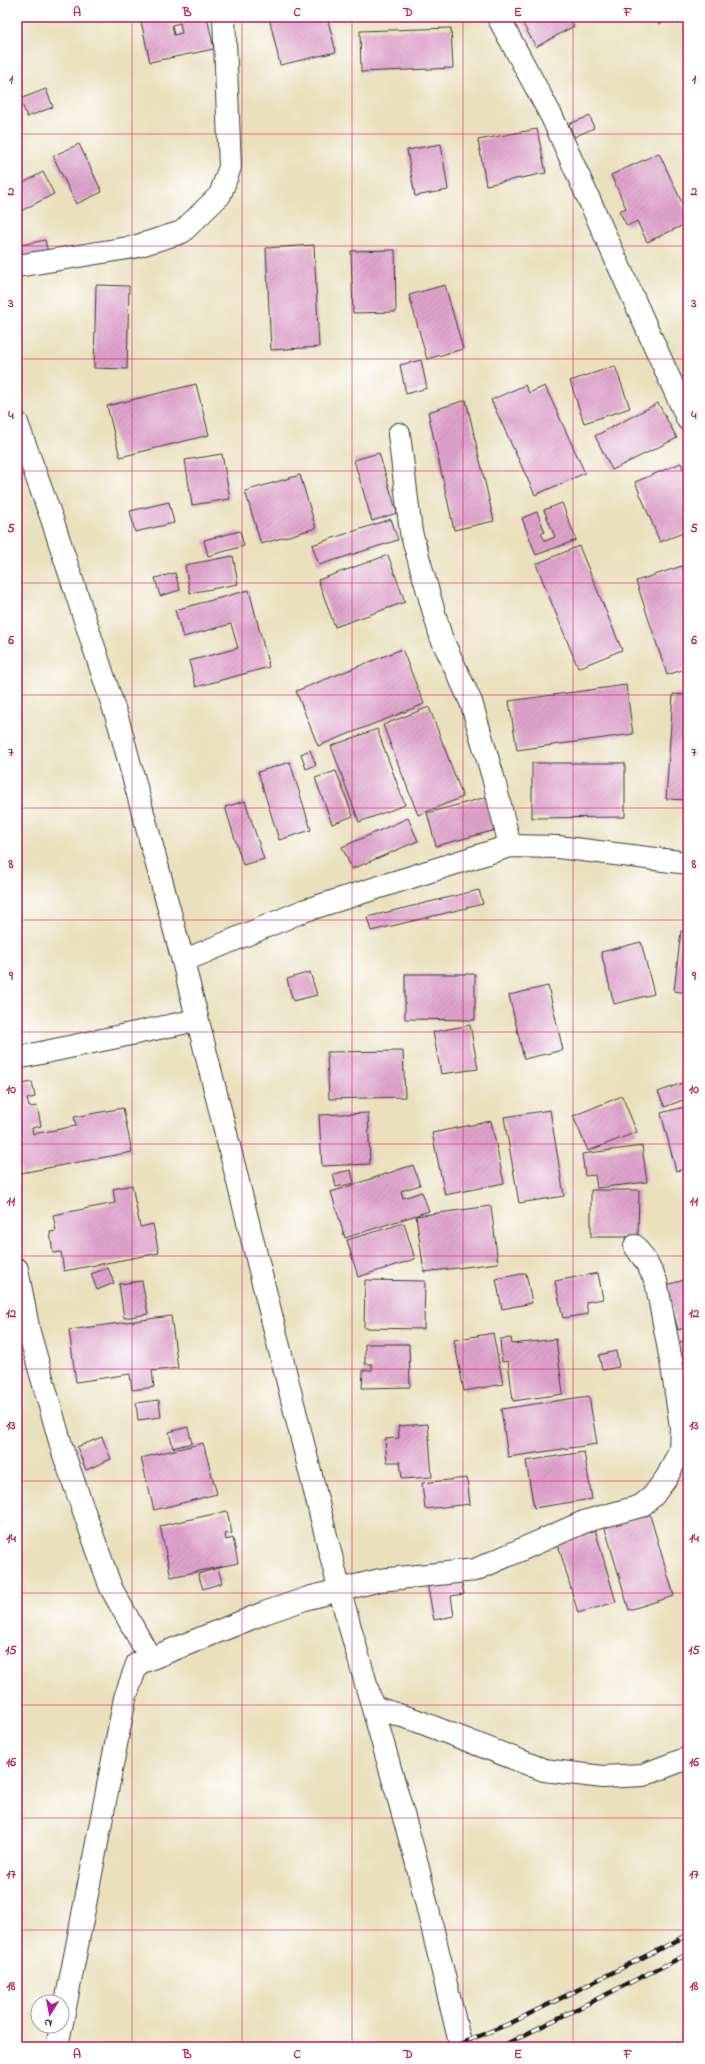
<svg xmlns="http://www.w3.org/2000/svg" width="705" height="2064" font-family="'Indie Flower',sans-serif">
<defs>
<pattern id="building-hatch" width="6" height="6" patternUnits="userSpaceOnUse"><rect width="6" height="6" fill="#dfa2cc"/><path d="M-1 1l2-2M0 6l6-6M5 7l2-2" fill="none" stroke="#bf8baf"/></pattern>
</defs>
<rect width="100%" height="100%" fill="#fff"/>
<filter id="ink" filterUnits="userSpaceOnUse"><feTurbulence type="fractalNoise" baseFrequency=".025" numOctaves="2"/><feDisplacementMap in="SourceGraphic" scale="8" xChannelSelector="R" yChannelSelector="G"/><feConvolveMatrix kernelMatrix="1 2 1 2 8 2 1 2 1" color-interpolation-filters="sRGB"/></filter>
<filter id="wash" filterUnits="userSpaceOnUse"><feTurbulence type="fractalNoise" baseFrequency=".012" numOctaves="4" result="noise"/><feDisplacementMap in="SourceGraphic" scale="16" xChannelSelector="R" yChannelSelector="G"/><feGaussianBlur stdDeviation="0.9" result="paint"/><feColorMatrix in="noise" values="0 0 0 0 0 0 0 0 0 0 0 0 0 0 0 0 0 1.4 0 .05"/><feComposite in="paint" operator="in"/></filter>
<g filter="url(#wash)">
<rect width="100%" height="100%" fill="#eae0bd"/>
<g id="blocks">
<g fill="url(#building-hatch)" fill-rule="evenodd">
<path d="M140,17H207L214,49L150,62ZM180,23L182,33L174,35L172,25Z"/>
<path d="M269,17H327L336,52L280,65Z"/>
<path d="M519,17H569L574,26L536,47Z"/>
<path d="M655,17H672L659,24Z"/>
<path d="M451,28L453,68L361,72L360,31Z"/>
<path d="M46,89L53,107L27,117L20,99Z"/>
<path d="M590,116L594,128L574,137L569,124Z"/>
<path d="M537,129L546,173L486,185L478,140Z"/>
<path d="M79,144L102,192L76,204L53,156Z"/>
<path d="M441,144L448,190L415,196L407,150Z"/>
<path d="M659,153L688,216V223L647,242L637,221L627,226L619,211L626,208L611,175Z"/>
<path d="M43,172L54,194L17,213V186Z"/>
<path d="M45,240L49,257L23,261L21,245Z"/>
<path d="M314,245L319,347L271,350L266,248Z"/>
<path d="M395,250L396,312L353,313L351,251Z"/>
<path d="M96,285L129,286L127,369L94,368Z"/>
<path d="M445,285L463,349L427,359L409,295Z"/>
<path d="M421,360L427,388L406,394L400,365Z"/>
<path d="M615,366L630,408L584,423L570,381Z"/>
<path d="M196,384L209,435L120,457L107,406Z"/>
<path d="M525,385L529,393L545,386L585,473L535,495L491,400Z"/>
<path d="M466,400L494,521L454,530L428,412Z"/>
<path d="M658,403L677,438L612,470L595,436Z"/>
<path d="M379,453L397,513L372,521L354,460Z"/>
<path d="M222,454L230,499L192,505L185,460Z"/>
<path d="M681,463L688,480V531L660,542L635,482Z"/>
<path d="M300,475L316,528L261,544L245,491Z"/>
<path d="M169,502L174,523L135,532L130,511Z"/>
<path d="M562,503L576,540L536,555L522,518L537,512L545,532L541,533L545,541L555,537L544,510Z"/>
<path d="M391,519L398,540L319,565L312,545Z"/>
<path d="M240,531L244,546L208,556L204,540Z"/>
<path d="M579,546L622,650L578,668L536,564Z"/>
<path d="M388,555L405,602L335,627L318,580Z"/>
<path d="M233,556L238,584L190,593L185,565Z"/>
<path d="M682,566L688,582V668L667,675L636,581Z"/>
<path d="M175,573L180,590L160,596L155,578Z"/>
<path d="M249,590L269,667L196,687L189,661L238,648L231,624L183,637L175,610Z"/>
<path d="M402,649L424,704L318,746L296,691Z"/>
<path d="M626,685L633,734L517,750L509,701Z"/>
<path d="M673,694L688,695V800L666,799Z"/>
<path d="M429,707L463,797L418,815L383,725Z"/>
<path d="M377,729L405,805L359,822L331,746Z"/>
<path d="M310,750L316,765L306,769L301,754Z"/>
<path d="M290,762L311,830L279,840L258,772Z"/>
<path d="M532,763H625V817L532,818Z"/>
<path d="M336,771L353,816L332,824L315,778Z"/>
<path d="M487,797L496,830L436,846L427,813Z"/>
<path d="M245,801L264,859L243,865L225,807Z"/>
<path d="M408,818L418,841L352,869L342,847Z"/>
<path d="M479,890L483,904L371,931L367,917Z"/>
<path d="M681,931L688,932V993L674,991Z"/>
<path d="M641,942L654,994L614,1004L601,952Z"/>
<path d="M310,972L317,995L293,1001L287,979Z"/>
<path d="M405,974H475V1020L405,1019Z"/>
<path d="M548,986L563,1050L524,1059L509,995Z"/>
<path d="M470,1025L478,1069L441,1074L433,1032Z"/>
<path d="M403,1051L405,1097L329,1099L327,1052Z"/>
<path d="M688,1081V1098L665,1107L658,1092Z"/>
<path d="M32,1082L35,1097L27,1099L29,1107L37,1106L41,1126L32,1128L33,1134L76,1126L74,1117L123,1108L132,1152L21,1173L17,1151V1085Z"/>
<path d="M622,1096L637,1132L588,1151L573,1116Z"/>
<path d="M688,1106V1168L676,1171L661,1113Z"/>
<path d="M550,1110L564,1196L519,1203L504,1117Z"/>
<path d="M368,1113L370,1164L322,1166L319,1115Z"/>
<path d="M491,1121L504,1183L445,1195L432,1133Z"/>
<path d="M642,1146L647,1182L597,1188L595,1175L585,1176L582,1154Z"/>
<path d="M413,1165L420,1185L401,1191L403,1198L422,1192L429,1211L345,1238L331,1192Z"/>
<path d="M351,1170L354,1183L336,1187L333,1174Z"/>
<path d="M132,1185L140,1227L153,1224L159,1253L64,1271L61,1252L53,1253L50,1232L56,1231L53,1215L115,1203L113,1189Z"/>
<path d="M591,1190H639L638,1237H591Z"/>
<path d="M491,1206L498,1263L424,1272L416,1216Z"/>
<path d="M404,1223L415,1259L358,1277L347,1240Z"/>
<path d="M108,1268L114,1283L97,1290L91,1274Z"/>
<path d="M526,1273L532,1303L502,1309L496,1279Z"/>
<path d="M598,1273L603,1299L586,1302L588,1314L563,1318L555,1281Z"/>
<path d="M688,1279V1327L678,1330L666,1285Z"/>
<path d="M365,1280L425,1281L424,1329L364,1328Z"/>
<path d="M142,1281L148,1314L124,1318L119,1284Z"/>
<path d="M171,1316L178,1368L152,1371L154,1387L132,1390L130,1374L76,1382L69,1330Z"/>
<path d="M493,1333L503,1384L464,1391L454,1340Z"/>
<path d="M511,1338L512,1344L556,1339L563,1394L513,1401L508,1361L502,1362L500,1339Z"/>
<path d="M688,1339V1381L674,1344Z"/>
<path d="M365,1344H409L410,1387L362,1388L363,1370H372V1364H365Z"/>
<path d="M616,1351L619,1367L602,1370L599,1355Z"/>
<path d="M589,1396L597,1444L508,1457L501,1409Z"/>
<path d="M159,1400L161,1417L138,1420L136,1403Z"/>
<path d="M428,1424L432,1477L402,1479L400,1462H387L385,1439L399,1438L398,1426Z"/>
<path d="M188,1427L192,1443L173,1448L169,1432Z"/>
<path d="M102,1437L111,1459L86,1470L77,1447Z"/>
<path d="M203,1443L217,1494L154,1510L141,1458Z"/>
<path d="M584,1452L592,1499L534,1508L526,1461Z"/>
<path d="M467,1478L470,1504L425,1509L422,1483Z"/>
<path d="M227,1511L232,1533L225,1534L226,1540L233,1538L238,1563L171,1577L160,1526Z"/>
<path d="M649,1512L674,1596L629,1610L604,1525Z"/>
<path d="M594,1526L616,1602L578,1613L556,1537Z"/>
<path d="M218,1568L222,1583L203,1589L198,1574Z"/>
<path d="M460,1577L464,1594L451,1596L454,1616L434,1620L427,1583Z"/>
</g>
</g>
</g>
<g filter="url(#ink)">
<use href="#blocks" fill-opacity="0" stroke="#3b3934" stroke-width="1"/>
<g fill="none" stroke-linecap="round" stroke-linejoin="round">
<defs>
<g id="street">
<path d="M498,17L552,117L688,420"/>
<path d="M17,266L134,247L182,232L220,195L230,167L224,17"/>
<path d="M399,434L411,532L441,637L471,702L493,777L510,846"/>
<path d="M183,961L303,911L510,846L558,847L688,863"/>
<path d="M17,1058L197,1020"/>
<path d="M17,1269L29,1332L63,1452L111,1588L150,1658"/>
<path d="M373,1707L415,1720L544,1770L603,1777L643,1775L688,1758"/>
<path d="M62,2023L125,1698L137,1664L264,1613L308,1598L380,1580L475,1570L586,1521L641,1506L653,1496L667,1477L680,1450L681,1427L672,1366L656,1281L646,1262L635,1246"/>
<path d="M57,2047L61,2026"/>
</g>
<path id="secondary" d="M17,423L52,519L119,724L183,961L340,1592L416,1860L461,2047"/>
</defs>
<use href="#street" stroke="#3b3934" stroke-width="24"/>
<use href="#secondary" stroke="#3b3934" stroke-width="24"/>
<use href="#street" stroke="#fff" stroke-width="22"/>
<use href="#secondary" stroke="#fff" stroke-width="22"/>
<defs>
<g id="rail">
<path d="M452,2047L511,2023L688,1935"/>
<path d="M500,2047L688,1954"/>
</g>
</defs>
<use href="#rail" stroke="#1c1c1c" stroke-width="4.5"/>
<use href="#rail" stroke="#fff" stroke-width="3" stroke-dasharray="9" stroke-linecap="butt"/>
</g>
</g>
<path fill="none" stroke="#c2185b" stroke-width="1" stroke-opacity="0.55" d="M132,17V2047M242,17V2047M352,17V2047M463,17V2047M573,17V2047M17,134H688M17,246H688M17,359H688M17,471H688M17,583H688M17,695H688M17,808H688M17,920H688M17,1032H688M17,1144H688M17,1256H688M17,1369H688M17,1481H688M17,1593H688M17,1705H688M17,1818H688M17,1930H688"/>
<rect width="705" height="2064" fill="none" stroke="#fff" stroke-width="44"/>
<g transform="translate(50 2014) rotate(190)"><circle r="19" fill="#ffffff" stroke="#a4a4a4"/>
<path d="M0-3L7 15L0 10L-7 15Z" fill="#b5179e"/>
<text y="-6" font-size="11" font-weight="bold" text-anchor="middle" fill="#1c1c1c">N</text>
</g>
<rect x="22" y="22" width="661" height="2020" fill="none" stroke="#c2185b" stroke-width="1.5"/>
<g font-size="13" text-anchor="middle" font-weight="bold" fill="#c2185b">
<text x="77" y="16">A</text>
<text x="187" y="16">B</text>
<text x="297" y="16">C</text>
<text x="408" y="16">D</text>
<text x="518" y="16">E</text>
<text x="628" y="16">F</text>
<text x="11" y="83">1</text>
<text x="694" y="83">1</text>
<text x="11" y="195">2</text>
<text x="694" y="195">2</text>
<text x="11" y="307">3</text>
<text x="694" y="307">3</text>
<text x="11" y="419">4</text>
<text x="694" y="419">4</text>
<text x="11" y="532">5</text>
<text x="694" y="532">5</text>
<text x="11" y="644">6</text>
<text x="694" y="644">6</text>
<text x="11" y="756">7</text>
<text x="694" y="756">7</text>
<text x="11" y="868">8</text>
<text x="694" y="868">8</text>
<text x="11" y="980">9</text>
<text x="694" y="980">9</text>
<text x="11" y="1093">10</text>
<text x="694" y="1093">10</text>
<text x="11" y="1205">11</text>
<text x="694" y="1205">11</text>
<text x="11" y="1317">12</text>
<text x="694" y="1317">12</text>
<text x="11" y="1429">13</text>
<text x="694" y="1429">13</text>
<text x="11" y="1542">14</text>
<text x="694" y="1542">14</text>
<text x="11" y="1654">15</text>
<text x="694" y="1654">15</text>
<text x="11" y="1766">16</text>
<text x="694" y="1766">16</text>
<text x="11" y="1878">17</text>
<text x="694" y="1878">17</text>
<text x="11" y="1990">18</text>
<text x="694" y="1990">18</text>
<text x="77" y="2058">A</text>
<text x="187" y="2058">B</text>
<text x="297" y="2058">C</text>
<text x="408" y="2058">D</text>
<text x="518" y="2058">E</text>
<text x="628" y="2058">F</text>
</g>
</svg>
